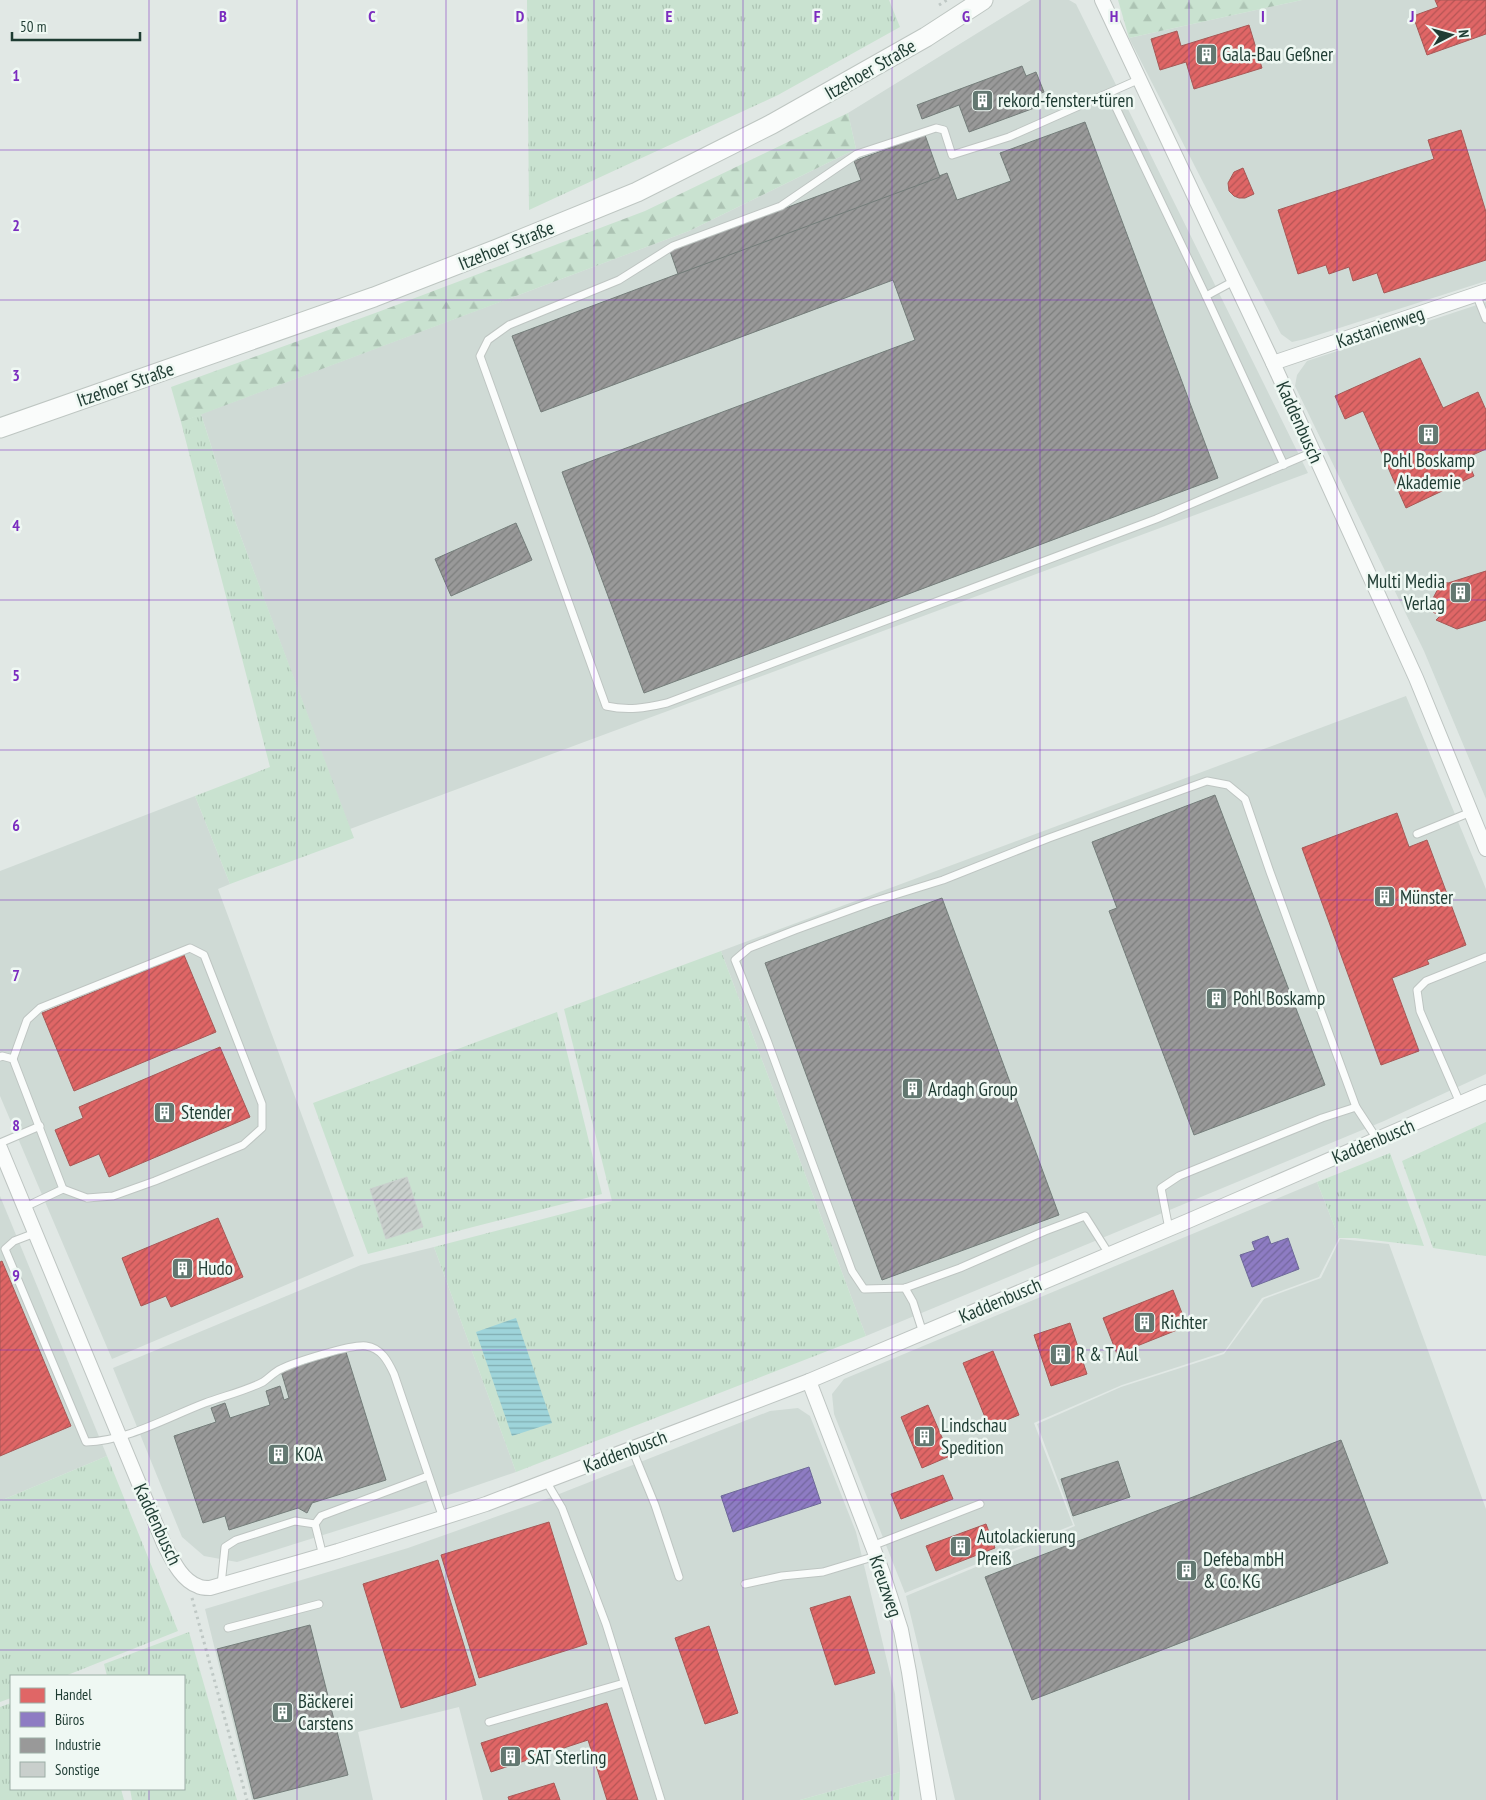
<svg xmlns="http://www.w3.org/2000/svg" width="1486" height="1800" font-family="'PT Sans Narrow',sans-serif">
<defs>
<pattern id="grass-tufts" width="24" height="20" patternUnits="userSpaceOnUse" patternTransform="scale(1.25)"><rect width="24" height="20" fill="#c9e2d0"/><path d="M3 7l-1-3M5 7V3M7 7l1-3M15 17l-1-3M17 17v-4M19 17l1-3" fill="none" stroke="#acc3b3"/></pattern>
<pattern id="forest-firs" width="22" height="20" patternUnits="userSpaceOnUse" patternTransform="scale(1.25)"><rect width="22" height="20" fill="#c9e2d0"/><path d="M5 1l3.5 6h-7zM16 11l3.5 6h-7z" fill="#acc3b3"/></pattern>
<pattern id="water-rules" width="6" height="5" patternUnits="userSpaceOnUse" patternTransform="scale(1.25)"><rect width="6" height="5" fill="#9ed4da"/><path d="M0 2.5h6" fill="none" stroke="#80adb1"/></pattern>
<pattern id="shops-hatch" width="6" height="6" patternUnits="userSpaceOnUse" patternTransform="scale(1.25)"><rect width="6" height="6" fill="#e06666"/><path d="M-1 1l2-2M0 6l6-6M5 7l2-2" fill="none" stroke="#b55555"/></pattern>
<pattern id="offices-hatch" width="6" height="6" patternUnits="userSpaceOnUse" patternTransform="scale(1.25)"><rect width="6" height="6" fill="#8e7cc3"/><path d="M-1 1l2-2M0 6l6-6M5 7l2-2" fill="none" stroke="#73679f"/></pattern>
<pattern id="industry-hatch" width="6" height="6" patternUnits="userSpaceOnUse" patternTransform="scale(1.25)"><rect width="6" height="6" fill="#999"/><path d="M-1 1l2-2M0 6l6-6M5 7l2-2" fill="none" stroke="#7c7e7d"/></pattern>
<pattern id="building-hatch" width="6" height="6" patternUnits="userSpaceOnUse" patternTransform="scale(1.25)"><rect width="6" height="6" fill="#c9cfcc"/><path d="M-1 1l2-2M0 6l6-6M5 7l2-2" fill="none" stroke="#acb3b0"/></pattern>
</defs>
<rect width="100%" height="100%" fill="#e1e8e5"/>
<g fill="#cfdad5">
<path d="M1031,0H1069L1076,4L1308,473L350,829L235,521L201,414L689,231L856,149L848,113Z"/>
<path d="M1302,0H1486V281L1305,339L1292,342L1281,334L1129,38Z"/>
<path d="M1486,302V799L1424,651L1295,386L1297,375L1307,361Z"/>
<path d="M1406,696L1486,889V1074L1384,1121L866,1336L721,951Z"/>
<path d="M195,796L230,884L218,889L354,1256L112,1359L0,1096V871Z"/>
<path d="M1317,1182L1339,1238L1319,1277L1262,1298L1224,1352L1122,1385L1034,1423L1073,1525L905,1593L834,1414L832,1394L844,1379Z"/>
<path d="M0,1196L107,1456L0,1501Z"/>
<path d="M1340,1239L1389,1244L1486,1509V1800H955L906,1596L1075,1526L1037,1424L1121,1387L1224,1354L1264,1299L1321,1278Z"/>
<path d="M434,1247L516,1472L425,1503L237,1562L204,1556L182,1537L113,1368L361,1265Z"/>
<path d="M798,1408L810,1416L856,1532L895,1694L900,1772L800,1800H483L459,1707L358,1732L373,1800H252L205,1609L408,1548L549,1498L770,1411Z"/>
</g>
<g fill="url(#grass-tufts)">
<path d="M527,0H889L900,27L778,95L529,210Z"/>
<path d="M201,414L235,521L354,838L230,884L195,796L270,767L181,422Z"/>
<path d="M721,951L866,1336L516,1472L434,1247L612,1201L564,1009Z"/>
<path d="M557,1012L602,1194L368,1254L313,1103Z"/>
<path d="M1486,1122V1256L1433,1248L1402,1161Z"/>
<path d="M1390,1153L1424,1246L1355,1238H1339L1317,1182Z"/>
<path d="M107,1456L178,1631L65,1676H11V1698L0,1702V1501Z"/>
<path d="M189,1632L237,1800H132L130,1789H184V1676H107L104,1664Z"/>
<path d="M11,1703V1789H121L124,1800H0V1707Z"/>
<path d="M900,1772L899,1800H800Z"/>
</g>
<g fill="url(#forest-firs)">
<path d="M1118,0H1302L1129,38Z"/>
<path d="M848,113L856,149L689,231L181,422L171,387L378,312L645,211Z"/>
</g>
<path fill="url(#water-rules)" d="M516,1318L552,1423L512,1436L476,1332Z"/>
<g fill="url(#shops-hatch)" stroke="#a65957">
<path d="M1435,0H1486V34L1427,55L1413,16L1438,7Z"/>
<path d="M1249,25L1262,68L1194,89L1186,62L1160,70L1151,39L1177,31L1181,46Z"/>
<path d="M1461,130L1486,212V260L1384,293L1377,273L1353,281L1349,267L1329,274L1326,265L1298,274L1278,210L1434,159L1428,140Z"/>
<path d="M1243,168L1254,194L1245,198H1239L1234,196L1229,191L1228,183L1234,172Z"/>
<path d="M1420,358L1443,408L1478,392L1486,410V449L1466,458L1474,476L1406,508L1363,411L1345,419L1335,396Z"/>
<path d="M1486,571V620L1457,629L1436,620L1440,616L1433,612L1437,606L1431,602L1442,581L1448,583Z"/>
<path d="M1397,813L1409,847L1427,840L1466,945L1427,960L1429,964L1392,978L1419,1051L1381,1065L1302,848Z"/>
<path d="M184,955L216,1032L74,1091L42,1013Z"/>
<path d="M220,1047L250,1117L109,1177L99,1154L70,1166L55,1130L83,1118L79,1107Z"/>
<path d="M218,1218L243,1277L171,1307L166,1296L141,1306L122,1258Z"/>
<path d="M2,1261L71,1426L0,1456V1262Z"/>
<path d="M1173,1290L1187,1326L1117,1354L1103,1318Z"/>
<path d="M1070,1323L1087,1374L1051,1386L1034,1335Z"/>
<path d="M993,1351L1019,1415L989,1427L963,1363Z"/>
<path d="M928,1405L950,1456L922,1468L901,1417Z"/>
<path d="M943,1475L953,1499L901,1519L891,1494Z"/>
<path d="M549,1522L587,1644L479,1678L441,1555Z"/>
<path d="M986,1524L995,1548L936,1571L926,1546Z"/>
<path d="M438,1560L476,1685L401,1708L363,1584Z"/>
<path d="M850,1596L875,1673L835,1685L810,1608Z"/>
<path d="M709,1626L738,1713L705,1724L675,1638Z"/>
<path d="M607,1703L638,1800H607L588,1740L491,1772L481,1743Z"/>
<path d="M554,1783L560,1800H509L508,1797Z"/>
</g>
<g fill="url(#offices-hatch)" stroke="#6d6998">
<path d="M1268,1236L1271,1244L1288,1238L1299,1269L1252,1287L1240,1255L1255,1250L1252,1242Z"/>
<path d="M809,1467L821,1503L733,1532L721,1496Z"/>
</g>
<g fill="url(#industry-hatch)" stroke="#747d7a">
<path d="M1022,66L1026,76L1036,72L1044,92L1034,96L1037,107L969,132L959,105L922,119L917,105Z"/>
<path d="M1085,122L1218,478L644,693L562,472L915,340L893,280L541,412L512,336L947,173L957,200L1011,181L1000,153Z"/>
<path d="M925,135L940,177L678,274L670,251L861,180L854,161Z"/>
<path d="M516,523L532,560L451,596L435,559Z"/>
<path d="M1215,795L1325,1085L1194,1135L1109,911L1117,908L1092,842Z"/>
<path d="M942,898L1059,1215L882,1280L765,963Z"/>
<path d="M346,1352L386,1480L312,1503L307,1513L298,1508L229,1530L225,1516L203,1523L174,1436L216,1422L211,1408L225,1403L230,1418L270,1405L266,1391L280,1386L284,1400L289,1398L281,1371Z"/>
<path d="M1341,1440L1388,1563L1032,1700L985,1577Z"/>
<path d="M1118,1461L1130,1497L1073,1516L1061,1479Z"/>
<path d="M310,1625L348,1775L254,1799L217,1649Z"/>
</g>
<path fill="url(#building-hatch)" stroke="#cad1ce" d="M407,1177L423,1227L386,1239L370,1189Z"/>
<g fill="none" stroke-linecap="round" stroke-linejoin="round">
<defs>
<g id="service">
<path d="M1140,79L1009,137L952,155L944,130L936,128L857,154L781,206L673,246L619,280L509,325L488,340L480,356L606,706C628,711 645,708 667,703L1156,519L1313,452"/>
<path d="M1109,93L1206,296"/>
<path d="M1234,281L1206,296L1284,465"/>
<path d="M1476,294L1486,319"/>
<path d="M1417,834L1471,812"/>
<path d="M0,1057L2,1056L13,1059L63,1189L25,1207"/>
<path d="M13,1059L27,1020L40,1008L190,948L204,955L262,1104V1128L243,1145L155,1181L113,1196L87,1198L63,1189"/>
<path d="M1460,1103L1420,1011L1417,990L1426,981L1486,957"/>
<path d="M0,1143L40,1126"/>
<path d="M1169,1229L1161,1188L1179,1176L1322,1118L1356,1107L1377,1139"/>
<path d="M35,1233L14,1241L5,1249L86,1442C127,1441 168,1417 205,1403C224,1396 245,1391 263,1382C269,1378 274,1372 281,1369C295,1362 352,1344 366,1346C381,1348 388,1361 394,1374L443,1518"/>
<path d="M1109,1254L1085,1216L1045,1231L960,1268L905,1288L864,1289L852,1271L767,1040L735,960L749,948L795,930L872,902L943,880L1049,838L1207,781L1228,785L1245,799L1270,872L1356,1107"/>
<path d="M905,1288L913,1302L923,1333"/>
<path d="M632,1449L655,1505L679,1577"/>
<path d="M546,1481L562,1508L606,1624L661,1800"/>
<path d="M872,1546L980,1504"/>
<path d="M323,1556L315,1524L321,1516L428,1476"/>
<path d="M745,1584L782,1576L823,1572L876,1556"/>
<path d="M221,1585L225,1547L236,1540L295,1521L315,1524"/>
<path d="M228,1628L319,1604"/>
<path d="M489,1722L624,1683"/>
</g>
<g id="minor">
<path d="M1102,0L1273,363L1416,678L1486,849"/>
<path d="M1273,363L1486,291"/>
<path d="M0,1148L164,1544C172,1559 181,1580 198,1586C201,1588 206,1588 210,1588L338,1551L486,1504L809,1381L1188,1221L1486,1092"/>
<path d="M809,1381L882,1571L901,1630L909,1672L929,1800"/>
</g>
<path id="secondary" d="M0,428L374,297L497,249L637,192L772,124L926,37L983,0"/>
</defs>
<use href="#service" stroke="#bec5c2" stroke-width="9"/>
<use href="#minor" stroke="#bec5c2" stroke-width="16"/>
<use href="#secondary" stroke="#bec6c2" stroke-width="21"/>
<g stroke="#bfc8c5" stroke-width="3" stroke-dasharray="2.5 4" stroke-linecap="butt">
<path d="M939,5L947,0"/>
<path d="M192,1598L247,1800"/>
</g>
<use href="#service" stroke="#fafcfb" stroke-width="7"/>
<use href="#minor" stroke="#fafcfb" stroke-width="14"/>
<use href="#secondary" stroke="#fafcfb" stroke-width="19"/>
</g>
<path fill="none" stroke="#7b2cbf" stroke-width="1" stroke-opacity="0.55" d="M149,0V1676M297,0V1800M446,0V1800M594,0V1800M743,0V1800M892,0V1800M1040,0V1800M1189,0V1800M1337,0V1800M0,150H1486M0,300H1486M0,450H1486M0,600H1486M0,750H1486M0,900H1486M0,1050H1486M0,1200H1486M0,1350H1486M0,1500H1486M0,1650H1486M149,1789V1800"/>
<defs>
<symbol id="building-square" viewBox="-11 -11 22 22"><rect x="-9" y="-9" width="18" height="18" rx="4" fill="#637871" stroke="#eff8f3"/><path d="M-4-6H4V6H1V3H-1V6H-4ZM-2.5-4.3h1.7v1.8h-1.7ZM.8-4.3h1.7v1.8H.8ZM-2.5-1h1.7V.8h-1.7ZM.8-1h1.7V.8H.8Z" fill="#fff"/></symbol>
</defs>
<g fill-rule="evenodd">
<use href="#building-square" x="1194" y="42" width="25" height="25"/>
<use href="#building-square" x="970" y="88" width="25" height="25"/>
<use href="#building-square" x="1416" y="422" width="25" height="25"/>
<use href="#building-square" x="1448" y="580" width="25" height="25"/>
<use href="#building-square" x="1372" y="884" width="25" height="25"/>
<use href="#building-square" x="1204" y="986" width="25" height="25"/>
<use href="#building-square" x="900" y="1076" width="25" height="25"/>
<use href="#building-square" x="152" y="1100" width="25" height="25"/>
<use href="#building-square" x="170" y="1256" width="25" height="25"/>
<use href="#building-square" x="1132" y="1310" width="25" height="25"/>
<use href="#building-square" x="1048" y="1342" width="25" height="25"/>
<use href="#building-square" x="912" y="1424" width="25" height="25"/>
<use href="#building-square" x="266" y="1442" width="25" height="25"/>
<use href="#building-square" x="948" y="1534" width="25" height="25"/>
<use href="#building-square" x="1174" y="1558" width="25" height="25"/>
<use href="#building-square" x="270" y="1700" width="25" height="25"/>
<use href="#building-square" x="498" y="1744" width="25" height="25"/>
</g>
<g text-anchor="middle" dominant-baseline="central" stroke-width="5" stroke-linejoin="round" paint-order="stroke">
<g font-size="19" fill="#1f3c33" stroke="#eff8f3" text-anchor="start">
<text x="1222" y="54">Gala-Bau Geßner</text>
<text x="998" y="100">rekord-fenster+türen</text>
<text x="1429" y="460" text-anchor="middle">Pohl Boskamp<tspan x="1429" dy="22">Akademie</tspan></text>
<text x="1445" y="581" text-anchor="end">Multi Media<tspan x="1445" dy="22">Verlag</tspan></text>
<text x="1400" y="897">Münster</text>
<text x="1233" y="998">Pohl Boskamp</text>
<text x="928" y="1089">Ardagh Group</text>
<text x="181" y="1112">Stender</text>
<text x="198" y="1268">Hudo</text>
<text x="1161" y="1322">Richter</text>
<text x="1076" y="1354">R &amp; T Aul</text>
<text x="941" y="1425">Lindschau<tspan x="941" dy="22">Spedition</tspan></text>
<text x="295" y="1454">KOA</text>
<text x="977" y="1536">Autolackierung<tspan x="977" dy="22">Preiß</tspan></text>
<text x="1203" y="1559">Defeba mbH<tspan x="1203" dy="22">&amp; Co. KG</tspan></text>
<text x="298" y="1701">Bäckerei<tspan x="298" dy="22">Carstens</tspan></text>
<text x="527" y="1757">SAT Sterling</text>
</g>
<g font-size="19" fill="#1f3c33" stroke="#eff8f3">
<text transform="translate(870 69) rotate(-30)">Itzehoer Straße</text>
<text transform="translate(506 245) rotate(-22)">Itzehoer Straße</text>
<text transform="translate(1380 327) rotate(-19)">Kastanienweg</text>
<text transform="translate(125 384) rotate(-19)">Itzehoer Straße</text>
<text transform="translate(1300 422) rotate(66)">Kaddenbusch</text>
<text transform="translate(1373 1141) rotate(-23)">Kaddenbusch</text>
<text transform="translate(1000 1300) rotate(-23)">Kaddenbusch</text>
<text transform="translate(625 1451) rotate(-21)">Kaddenbusch</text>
<text transform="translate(158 1524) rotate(65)">Kaddenbusch</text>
<text transform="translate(886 1586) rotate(71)">Kreuzweg</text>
</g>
</g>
<g font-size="16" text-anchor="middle" font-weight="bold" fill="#7b2cbf" stroke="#eff8f3" stroke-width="5" stroke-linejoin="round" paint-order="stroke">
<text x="223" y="22">B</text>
<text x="372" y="22">C</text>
<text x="520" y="22">D</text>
<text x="669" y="22">E</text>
<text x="817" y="22">F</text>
<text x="966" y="22">G</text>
<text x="1114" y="22">H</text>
<text x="1263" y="22">I</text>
<text x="1412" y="22">J</text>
<text x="16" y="81">1</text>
<text x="16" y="231">2</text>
<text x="16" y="381">3</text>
<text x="16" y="531">4</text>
<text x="16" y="681">5</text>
<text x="16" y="831">6</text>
<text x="16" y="981">7</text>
<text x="16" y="1131">8</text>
<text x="16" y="1281">9</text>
</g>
<rect x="10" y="1675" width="175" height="115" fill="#eff8f3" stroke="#9cada6"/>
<rect x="20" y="1688" width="25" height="15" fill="#e06666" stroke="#9cada6"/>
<text x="55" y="1700" font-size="15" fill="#1f3c33">Handel</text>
<rect x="20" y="1712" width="25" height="15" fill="#8e7cc3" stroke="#9cada6"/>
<text x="55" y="1725" font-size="15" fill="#1f3c33">Büros</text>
<rect x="20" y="1738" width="25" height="15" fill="#999999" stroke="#9cada6"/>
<text x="55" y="1750" font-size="15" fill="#1f3c33">Industrie</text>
<rect x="20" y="1762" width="25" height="15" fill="#c9cfcc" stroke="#9cada6"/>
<text x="55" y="1775" font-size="15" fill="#1f3c33">Sonstige</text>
<g transform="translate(1451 35) rotate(84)" stroke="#eff8f3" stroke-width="4" paint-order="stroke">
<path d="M0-4L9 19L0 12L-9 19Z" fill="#1f3c33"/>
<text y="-8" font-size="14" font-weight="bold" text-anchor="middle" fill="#1f3c33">N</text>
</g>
<path d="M12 32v8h128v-8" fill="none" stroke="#1f3c33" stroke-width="2.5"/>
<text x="20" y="32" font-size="15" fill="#1f3c33" stroke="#eff8f3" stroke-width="4" paint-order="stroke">50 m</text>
</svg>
